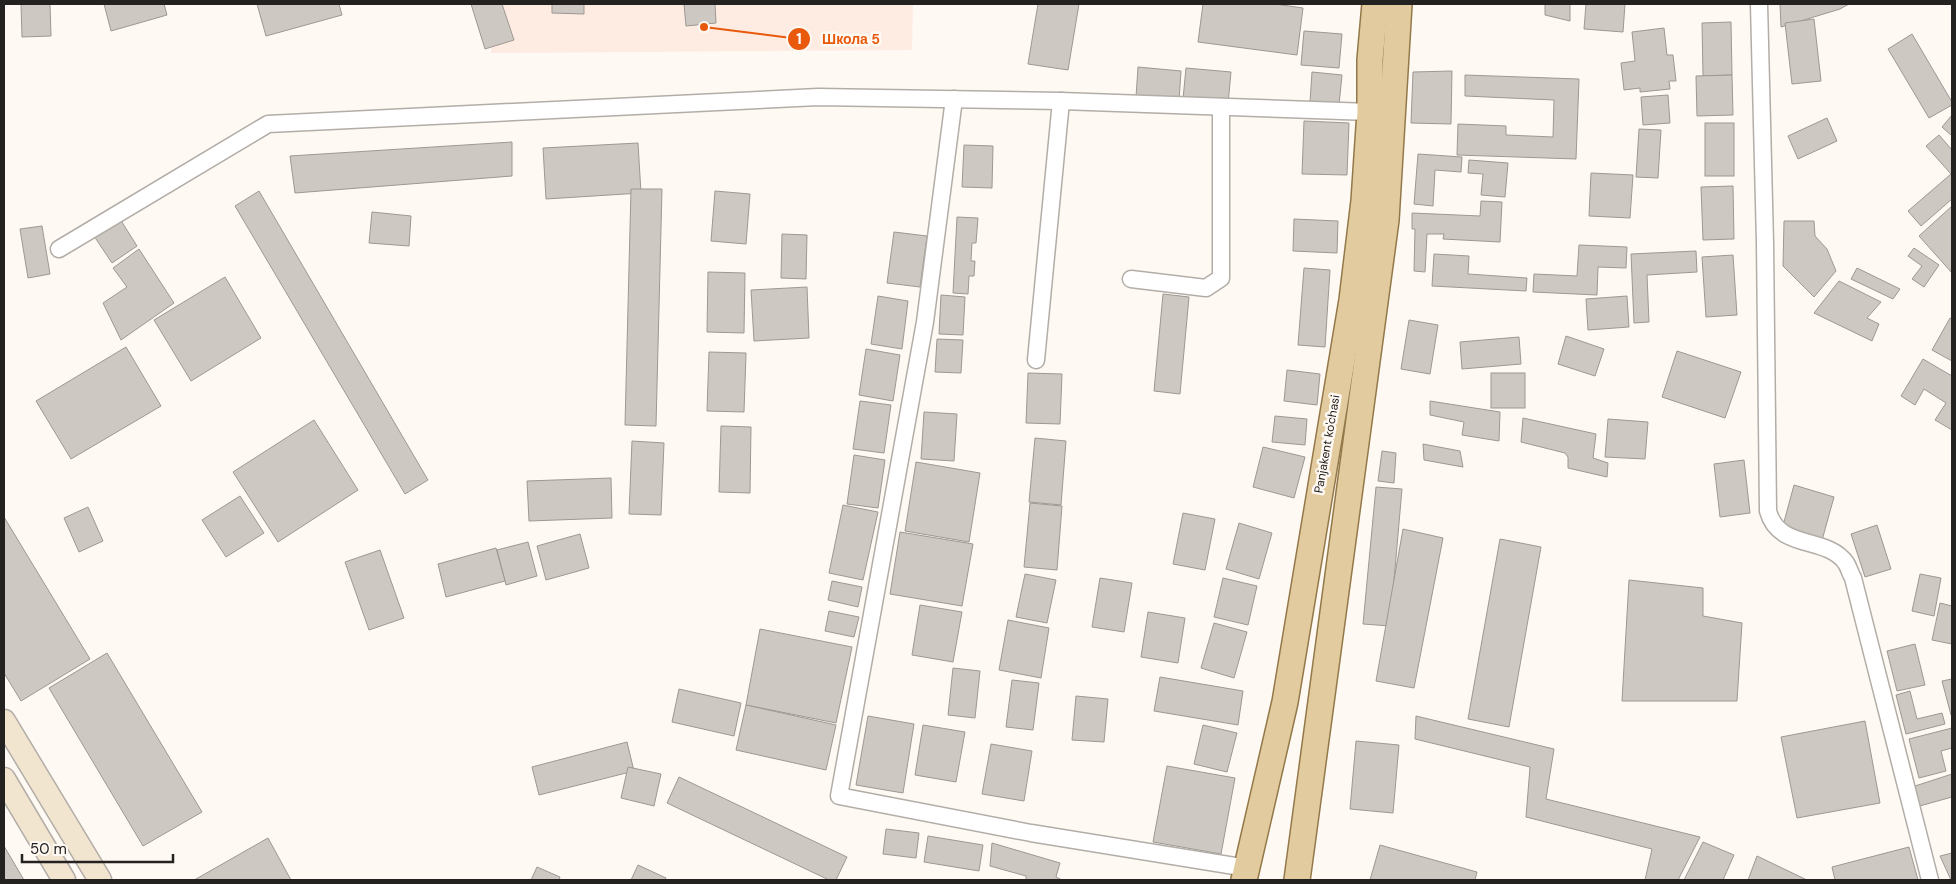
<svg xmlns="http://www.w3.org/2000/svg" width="1956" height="884" font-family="'DM Sans',sans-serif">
<rect width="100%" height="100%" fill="#fff9f4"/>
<path fill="#feece2" d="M498,4H913L912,50L491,53Z"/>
<g fill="#cdc8c2" stroke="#9d9893">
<path d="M21,4H50L51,36L22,37Z"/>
<path d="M104,4H164L167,15L111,31Z"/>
<path d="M257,4H339L342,15L266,36Z"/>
<path d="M471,4H502L514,40L485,49Z"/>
<path d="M552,4H584V14L552,13Z"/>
<path d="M684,4H715L716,23L686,26Z"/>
<path d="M1038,4H1079L1068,70L1028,64Z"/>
<path d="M1203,4H1275L1303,8L1297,55L1198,42Z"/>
<path d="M1545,4H1570V21L1545,15Z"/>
<path d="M1586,4H1625L1623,32L1584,29Z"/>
<path d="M1780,4H1849L1840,9L1781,27Z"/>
<path d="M1814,19L1821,81L1792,84L1785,23Z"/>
<path d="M1731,22L1732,75L1703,76L1702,23Z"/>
<path d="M1664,28L1667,55H1673L1676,81H1669L1670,89L1640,92V88L1624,90L1621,63L1635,61L1632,32Z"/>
<path d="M1304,31L1342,34L1339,68L1301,65Z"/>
<path d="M1912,34L1952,102V105L1929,118L1888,49Z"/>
<path d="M1138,67L1181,71L1179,101L1136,97Z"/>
<path d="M1186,68L1231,72L1228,104L1183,99Z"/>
<path d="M1452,71L1451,124L1411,123L1413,72Z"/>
<path d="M1312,72L1342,75L1339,105L1310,102Z"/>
<path d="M1465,75L1579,79L1576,159L1457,155L1458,124L1506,126V135L1553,137L1554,100L1465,96Z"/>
<path d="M1732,75L1733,115L1697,116L1696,76Z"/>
<path d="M1668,95L1670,123L1643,125L1641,97Z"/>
<path d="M1952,115V136L1942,127Z"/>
<path d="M1827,118L1837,141L1798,159L1788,136Z"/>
<path d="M1304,121L1349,123L1347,175L1302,174Z"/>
<rect x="1705" y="123" width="29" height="53"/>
<path d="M1639,129L1661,130L1658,178L1636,177Z"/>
<path d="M1939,135L1952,150V199L1921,226L1908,211L1951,174L1926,146Z"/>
<path d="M512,142V176L295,193L290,156Z"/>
<path d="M638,143L641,193L546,199L543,148Z"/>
<path d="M964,145L993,146L992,188L962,187Z"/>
<path d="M1418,154L1462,157L1461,172L1435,170L1433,206L1414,204Z"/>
<path d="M1469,160L1508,163L1505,197L1481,195L1483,174L1468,173Z"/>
<path d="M1591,173L1633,175L1630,218L1589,216Z"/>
<path d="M1733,186L1734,239L1703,240L1701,187Z"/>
<path d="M631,189H662L656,426L625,425Z"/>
<path d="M259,191L428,480L405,494L235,206Z"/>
<path d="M715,191L750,194L746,244L711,241Z"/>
<path d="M1481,201L1502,202L1500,242L1443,239L1444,234H1427L1425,272L1414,271L1415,229H1412V213L1480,216Z"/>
<path d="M1952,206V273L1919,236Z"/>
<path d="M372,212L411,216L409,246L369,243Z"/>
<path d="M957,217L978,218L976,243H972L971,261H975L974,276H969L968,294L953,293Z"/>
<path d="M120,219L137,246L112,263L94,236Z"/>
<path d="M1294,219L1338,221L1337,253L1293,251Z"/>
<path d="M1784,221H1814L1815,236L1827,249L1836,271L1814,297L1783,266Z"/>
<path d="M42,226L50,274L28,278L20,229Z"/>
<path d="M894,232L927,236L920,287L887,283Z"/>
<path d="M782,234L807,235L806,279L781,278Z"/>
<path d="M1579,245L1627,247L1626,268L1598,267L1597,295L1533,292L1534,274L1577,276Z"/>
<path d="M1914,248L1939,265L1924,287L1912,279L1922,266L1908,256Z"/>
<path d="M139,249L174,303L121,340L103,303L127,287L113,268Z"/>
<path d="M1696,251L1697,272L1647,275L1649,322L1634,323L1631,254Z"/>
<path d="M1434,254L1469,256L1468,274L1527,278L1526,291L1432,286Z"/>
<path d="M1733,255L1737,315L1706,317L1702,257Z"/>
<path d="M1304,268L1330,270L1325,347L1298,345Z"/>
<path d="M1857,268L1900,289L1893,299L1851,279Z"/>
<path d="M708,272L745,273L744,333L707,332Z"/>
<path d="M225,277L261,338L191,381L154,320Z"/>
<path d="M1839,281L1881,302L1867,318L1879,324L1872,341L1814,313Z"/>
<path d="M807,287L809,338L754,341L751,290Z"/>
<path d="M1163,294L1189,297L1180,394L1154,391Z"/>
<path d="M941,295L965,297L963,335L939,334Z"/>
<path d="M878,296L908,301L902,349L871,344Z"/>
<path d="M1627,296L1629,327L1588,330L1586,299Z"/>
<path d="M1950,318L1952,319V361L1932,350Z"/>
<path d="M1409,320L1438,325L1430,374L1401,369Z"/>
<path d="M1566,336L1604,349L1595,376L1558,364Z"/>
<path d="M1519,337L1521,364L1462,369L1460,342Z"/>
<path d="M937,339L963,340L961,373L935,372Z"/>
<path d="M126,347L161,406L71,459L36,401Z"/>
<path d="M866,349L900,355L893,401L859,395Z"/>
<path d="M1677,351L1741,372L1725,418L1662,397Z"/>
<path d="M709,352L746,353L744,412L707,411Z"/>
<path d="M1923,359L1952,376V430L1935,420L1946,403L1924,389L1915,405L1901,396Z"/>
<path d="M1287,370L1320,374L1317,405L1284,401Z"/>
<path d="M1028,373L1062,374L1060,424L1026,423Z"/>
<rect x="1491" y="373" width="34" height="35"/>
<path d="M860,401L891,405L884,453L853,449Z"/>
<path d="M1430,401L1500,412L1499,441L1462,435L1464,422L1430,415Z"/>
<path d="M924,412L957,414L954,461L921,459Z"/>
<path d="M1275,416L1307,419L1305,445L1272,442Z"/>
<path d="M1523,418L1596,434L1593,458L1608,463L1607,477L1568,468V457L1565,453L1521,442Z"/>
<path d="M1608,419L1648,422L1645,459L1605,457Z"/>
<path d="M314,420L358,490L278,542L233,472Z"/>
<path d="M721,426L751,427L750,493L719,492Z"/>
<path d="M1035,438L1066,441L1061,505L1029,502Z"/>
<path d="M632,441L664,443L661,515L629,514Z"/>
<path d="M1423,444L1460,451L1463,467L1424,460Z"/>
<path d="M1263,447L1305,457L1294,498L1253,487Z"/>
<path d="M1382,451L1396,453L1394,483L1378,481Z"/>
<path d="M854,455L885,460L878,508L847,504Z"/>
<path d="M1744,460L1750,513L1720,517L1714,464Z"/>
<path d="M916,462L980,473L969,542L905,531Z"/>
<path d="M611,478L612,518L529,521L527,481Z"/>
<path d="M1794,485L1834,497L1821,544L1781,533Z"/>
<path d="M1376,487L1402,489L1390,626L1363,624Z"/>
<path d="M240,496L264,533L226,557L202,520Z"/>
<path d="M1030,503L1062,506L1057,570L1024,567Z"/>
<path d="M843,505L878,512L863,580L829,573Z"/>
<path d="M88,507L103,541L79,552L64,518Z"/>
<path d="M1183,513L1215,519L1205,570L1173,564Z"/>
<path d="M4,517L90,659L21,701L4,673Z"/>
<path d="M1239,523L1272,533L1259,579L1226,569Z"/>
<path d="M1877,525L1891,569L1865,577L1851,534Z"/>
<path d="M1403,529L1443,538L1414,688L1376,681Z"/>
<path d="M900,532L973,544L962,606L890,594Z"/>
<path d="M580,534L589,568L546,580L537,546Z"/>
<path d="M1500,539L1541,547L1509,727L1468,719Z"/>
<path d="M528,542L537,576L506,585L497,550Z"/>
<path d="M496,548L505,581L446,597L438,564Z"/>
<path d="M380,550L404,618L369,630L345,562Z"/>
<path d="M1025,574L1056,580L1047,623L1016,617Z"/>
<path d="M1920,574L1941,578L1934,616L1912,611Z"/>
<path d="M1100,578L1132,583L1124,632L1092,627Z"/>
<path d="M1223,578L1257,586L1248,625L1214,617Z"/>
<path d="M1629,580L1703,588V616L1742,623L1737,701H1622Z"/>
<path d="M832,581L862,587L858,607L828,600Z"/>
<path d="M1940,603L1952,606V644L1932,640Z"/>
<path d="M920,605L962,612L953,662L912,655Z"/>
<path d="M829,611L859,617L854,637L825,631Z"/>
<path d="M1148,612L1185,618L1178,663L1141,657Z"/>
<path d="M1008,620L1049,628L1041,678L999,670Z"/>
<path d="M1214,623L1247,632L1234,678L1201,668Z"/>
<path d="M760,629L852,647L836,723L746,705Z"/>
<path d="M1915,644L1925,685L1897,691L1887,651Z"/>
<path d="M107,653L202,812L143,846L49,688Z"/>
<path d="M953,668L980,671L975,718L948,715Z"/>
<path d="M1160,677L1243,691L1238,725L1154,711Z"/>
<path d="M1952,679V715H1951L1942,681Z"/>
<path d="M1012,680L1039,683L1033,730L1006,727Z"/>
<path d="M679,689L741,703L734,736L672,722Z"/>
<path d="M1910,691L1917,719L1942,713L1945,724L1906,734L1896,695Z"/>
<path d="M1076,696L1108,699L1104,742L1072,740Z"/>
<path d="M746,705L836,725L826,770L736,750Z"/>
<path d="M868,716L914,724L903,793L856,785Z"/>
<path d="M1416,716L1554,749L1546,799L1700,837L1678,880H1645L1652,849L1526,817L1530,767L1415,739Z"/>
<path d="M1865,721L1880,803L1797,818L1781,737Z"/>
<path d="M923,725L965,732L956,782L915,775Z"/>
<path d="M1203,725L1237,733L1227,772L1194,764Z"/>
<path d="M1952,728V748L1941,751L1946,771L1919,778L1909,739Z"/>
<path d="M1356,741L1399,745L1393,813L1350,809Z"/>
<path d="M627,742L634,771L539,795L532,767Z"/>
<path d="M991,744L1032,751L1024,801L982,794Z"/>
<path d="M1167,766L1235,778L1221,854L1153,842Z"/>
<path d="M628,767L661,774L654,806L621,798Z"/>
<path d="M1952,774V797L1916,807L1912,787Z"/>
<path d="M679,777L847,857L836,880H829L667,803Z"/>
<path d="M886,829L919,833L916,858L883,854Z"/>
<path d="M928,836L983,845L979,871L924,862Z"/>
<path d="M268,838L291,880H194L196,879Z"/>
<path d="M1703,842L1734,855L1723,880H1684Z"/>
<path d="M992,843L1060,863L1056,877L1062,880H1026V876L990,866Z"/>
<path d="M1380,845L1477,872L1475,880H1370Z"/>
<path d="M4,846L24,880H4Z"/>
<path d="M1909,847L1918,880H1835L1832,867Z"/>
<path d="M1952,853V880H1951L1940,856Z"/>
<path d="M1757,856L1807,880H1748Z"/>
<path d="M638,865L666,878L665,880H631Z"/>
<path d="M537,867L560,877L559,880H531Z"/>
</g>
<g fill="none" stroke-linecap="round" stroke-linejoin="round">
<defs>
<g id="street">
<path d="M1759,4L1765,243L1768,511C1779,551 1826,535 1846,563C1849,568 1850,573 1853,578L1930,880"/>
<path d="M954,99L925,322L839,796L1031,833L1247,868"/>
<path d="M59,249L268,124L818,97L1061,101L1370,112"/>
<path d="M1131,279L1206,288L1221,278V107"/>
<path d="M1036,360L1061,101"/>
</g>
<g id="secondary">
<path d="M4,721L100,880"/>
<path d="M4,779L64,880"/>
</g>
<g id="primary">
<path d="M1244,880L1285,702L1352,300L1364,201L1370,112V60L1375,4"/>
<path d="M1297,880L1386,220L1399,4"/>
</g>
</defs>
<use href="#street" stroke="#b3ada8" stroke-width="19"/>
<use href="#secondary" stroke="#b3ada8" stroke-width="25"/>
<use href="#primary" stroke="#937949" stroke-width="28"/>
<use href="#street" stroke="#fff" stroke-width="16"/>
<use href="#secondary" stroke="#f1e5cf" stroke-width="22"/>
<use href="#primary" stroke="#e2cb9f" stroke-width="25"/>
</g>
<g text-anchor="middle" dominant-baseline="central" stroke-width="5" stroke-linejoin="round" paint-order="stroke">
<g font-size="12" fill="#242220" stroke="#fff9f4">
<text transform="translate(1327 444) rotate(-80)">Panjakent ko'chasi</text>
</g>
</g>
<path fill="none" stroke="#e8590c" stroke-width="2" d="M704 27L799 39"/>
<g fill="#e8590c" stroke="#fff9f4" stroke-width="2">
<circle cx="704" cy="27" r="5"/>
<circle cx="799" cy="39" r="12"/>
</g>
<g font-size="15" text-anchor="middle" font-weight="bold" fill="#fff">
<text x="799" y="44">1</text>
</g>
<g font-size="14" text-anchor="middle" font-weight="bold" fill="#e8590c" stroke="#fff9f4" stroke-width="5" stroke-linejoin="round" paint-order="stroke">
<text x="851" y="44">Школа 5</text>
</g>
<rect width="1956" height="884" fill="none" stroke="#242220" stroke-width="10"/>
<path d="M22 854v8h151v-8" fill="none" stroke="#242220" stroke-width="2.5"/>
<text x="30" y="854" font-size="15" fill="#242220" stroke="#fff9f4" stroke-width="4" paint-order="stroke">50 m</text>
</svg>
